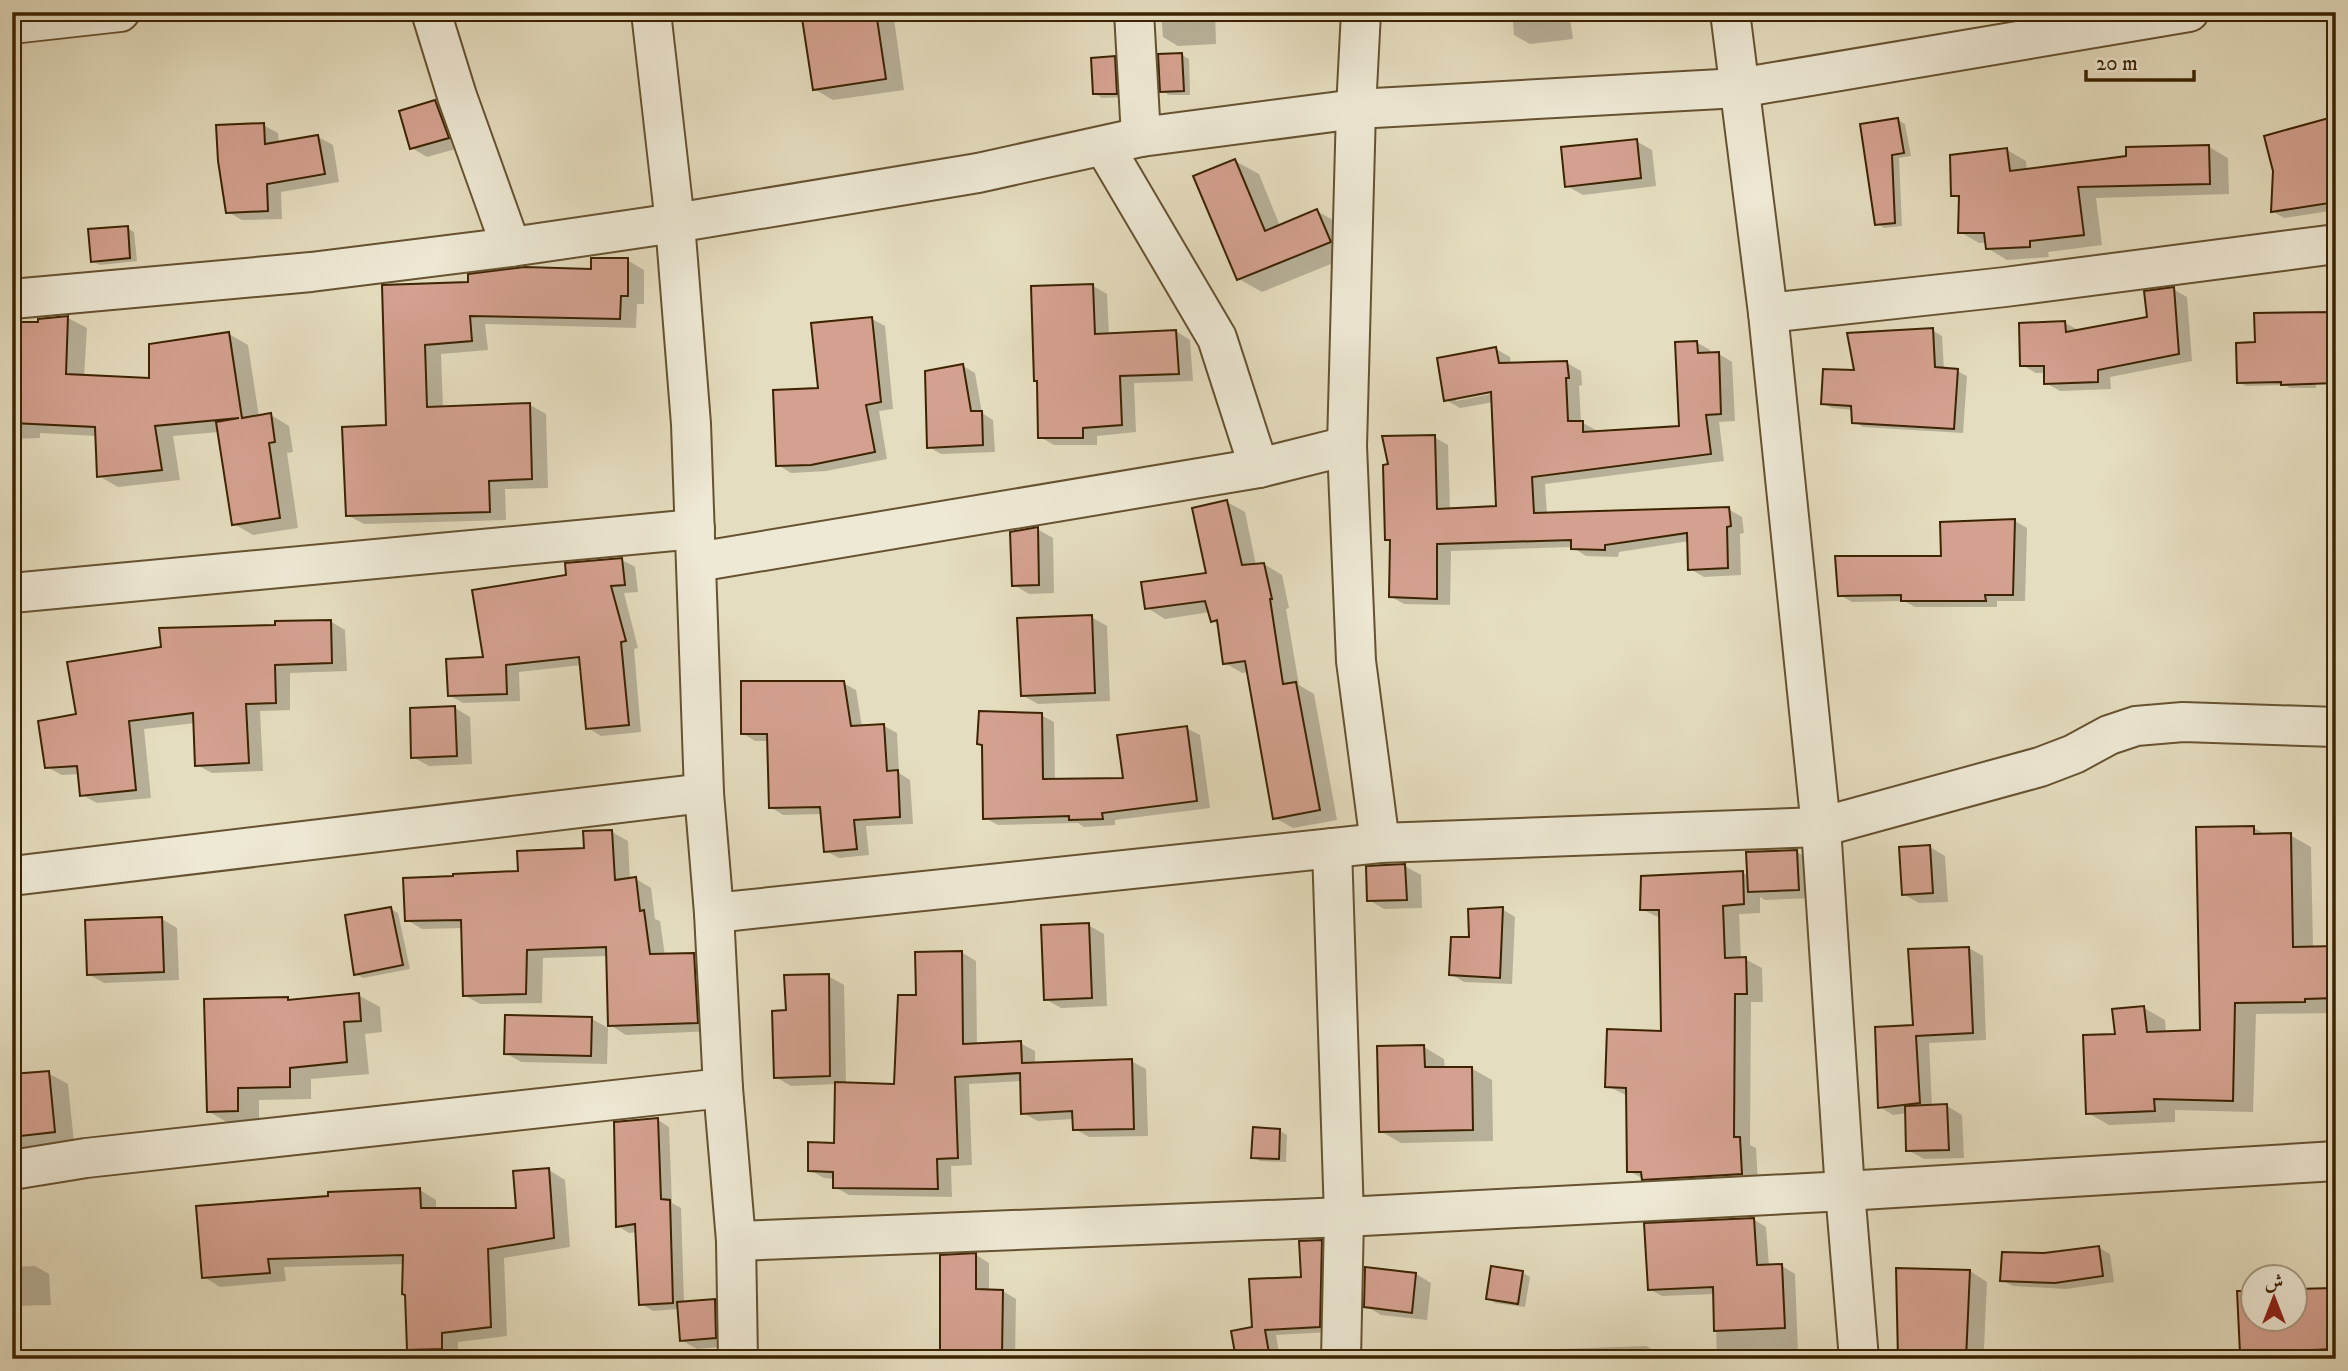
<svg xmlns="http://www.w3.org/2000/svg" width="2348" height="1371" font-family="'IM FELL DW Pica',Amiri,serif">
<rect width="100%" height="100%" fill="#e5ddbf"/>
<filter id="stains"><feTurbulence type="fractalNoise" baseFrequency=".00286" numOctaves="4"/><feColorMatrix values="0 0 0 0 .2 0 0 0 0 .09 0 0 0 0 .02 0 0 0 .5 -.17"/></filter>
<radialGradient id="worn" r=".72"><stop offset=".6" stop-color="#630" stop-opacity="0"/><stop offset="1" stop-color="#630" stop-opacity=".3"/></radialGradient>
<g fill="#0003" fill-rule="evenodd">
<path d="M803,12H893L904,90L833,100L814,89Z"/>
<path d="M963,12H1024V15L971,17Z"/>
<path d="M1161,12H1215L1216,44L1178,46L1163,37Z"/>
<path d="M1512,12H1569L1573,39L1530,44L1514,35Z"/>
<path d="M1182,55L1189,59L1190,95H1169L1162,91Z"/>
<path d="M1114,58L1121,62L1123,97L1102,98L1094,93Z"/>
<path d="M435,102L451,111L463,147L427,157L412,148Z"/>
<path d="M2336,118V210L2284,218L2272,211Z"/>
<path d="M1898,120L1905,124L1911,156L1899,158L1902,226L1884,228L1877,223Z"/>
<path d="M263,125L278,133L279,143L318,137L333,145L339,182L281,192L282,219L242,220L228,212Z"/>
<path d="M1636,141L1652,150L1656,186L1583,195L1567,186Z"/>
<path d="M2209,147L2228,158L2229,194L2096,198L2102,245L2048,252L2049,257L2007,260L1987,248V243H1979L1960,232V199L1953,195L2007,150L2026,161L2027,171Z"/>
<path d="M1235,161L1259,174L1280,226L1317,211L1340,224L1353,255L1262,292L1239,279Z"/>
<path d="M127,228L134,232L137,261L100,265L92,261Z"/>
<path d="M627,260L644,270V304H637L636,328L485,324L488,350L441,354L443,408L530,405L546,414L548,488L505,489L506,520L364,524L347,515L388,427L384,287L470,284L593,270Z"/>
<path d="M1093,286L1107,294L1109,335L1176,331L1190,340L1193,381L1134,383L1136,432L1097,436V445H1054L1040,437L1038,382L1035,380Z"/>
<path d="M2173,289L2187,297L2192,361L2110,377L2111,389L2060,391L2046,383V373H2036L2022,365L2065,323L2080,331L2149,318Z"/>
<path d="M68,318L87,328L84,377L151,380L229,334L248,345L259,417L271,415L289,426L293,452L287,453L298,528L253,535L234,524L219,432L173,436L180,480L118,487L99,476L97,436L40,433V438L12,439V324H40V320Z"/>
<path d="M2316,318V388H2290L2285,385L2246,386L2238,382L2257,344Z"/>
<path d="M872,319L885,326L893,409L879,411L887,459L826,471L791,473L778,465L820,390Z"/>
<path d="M1932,330L1942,336L1944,370L1957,371L1967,376L1963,433L1863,427L1854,421L1853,410L1832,408L1823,403L1856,372Z"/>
<path d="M1696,342L1710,350L1711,354H1719L1732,362L1735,421L1719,422L1724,461L1545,484L1547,514L1728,509L1742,517L1744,533L1740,534L1741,575L1704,577L1690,569L1689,541L1619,552L1618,557L1586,556L1572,547L1451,551L1450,605L1404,604L1390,596L1392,542L1387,539L1434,437L1448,445L1450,510L1498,508L1494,402L1460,408L1446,400L1496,349L1510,357L1511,365L1567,363L1581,371L1582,385L1579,386L1581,422L1596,430V433L1680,428ZM1500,389V392L1456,401V397Z"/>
<path d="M963,366L975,373L982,413L993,420L995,452L941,454L929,447Z"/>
<path d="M1227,502L1245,512L1256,565L1264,564L1282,575L1289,608L1286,609L1299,685L1314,694L1337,820L1293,828L1275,818L1249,672L1242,673L1225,663L1219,625L1212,621L1210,612L1165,619L1147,608L1208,575Z"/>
<path d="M2015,521L2027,528L2025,601H1997V607H1915L1904,601L1852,602L1840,595L1943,557Z"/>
<path d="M1037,529L1053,538L1054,593L1029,594L1014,585Z"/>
<path d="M622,560L635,567L638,592L624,593L638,648L634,649L641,732L601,736L588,728L582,665L519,672L520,701L463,703L449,695L568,576Z"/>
<path d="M1091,617L1107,626L1110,701L1038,704L1022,695Z"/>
<path d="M330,621L345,630L347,671L290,673V710L260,711L263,771L212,773L197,765L195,723L144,729L151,798L97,803L82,795L80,774L62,775L47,767L78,716L277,627Z"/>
<path d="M843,683L856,690L862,727L884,726L897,733L899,773L910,780L913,824L866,826L869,855L839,858L826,851L822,814L783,815L770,807L769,741H755L742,733Z"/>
<path d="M455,708L470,717L472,764L429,766L413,757Z"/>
<path d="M1041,715L1054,722L1055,781L1125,780L1186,728L1200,735L1210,808L1115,820V825L1084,827L1078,823L998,825L985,818L983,746L979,744Z"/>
<path d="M2254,828L2267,835H2290L2311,847L2313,948H2336V1013L2256,1014L2253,1112L2175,1110V1122L2109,1125L2088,1113L2117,1035L2144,1008L2165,1020L2166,1033L2202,1032Z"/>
<path d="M612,832L628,841L630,880L636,879L651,888L655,919L660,921L665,956L694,954L710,964L713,1031L626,1035L610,1025L608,956L543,958L542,1003L480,1004L464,995L463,928L422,929L407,920L520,872L586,849Z"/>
<path d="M1930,847L1945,856L1948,902L1919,903L1903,894Z"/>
<path d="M1797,852L1812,861L1814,898L1765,900L1760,897V913L1739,914L1741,959H1745L1762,968L1763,1002H1751L1750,1145L1756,1148L1758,1183L1660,1188L1629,1171L1628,1096L1607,1086L1662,1033L1660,918L1641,909L1743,873L1749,876Z"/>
<path d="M1405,866L1421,875L1422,908L1384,909L1369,900Z"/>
<path d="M391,909L398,913L410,969L363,978L356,974Z"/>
<path d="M1502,909L1515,917L1512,984L1464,982L1451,974L1471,939Z"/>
<path d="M162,919L177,928L179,980L104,983L88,974Z"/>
<path d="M1088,925L1104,934L1107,1006L1061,1008L1045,999Z"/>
<path d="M1969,948L1983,956L1986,1040L1929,1043L1932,1107L1947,1106L1962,1115L1964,1158L1924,1159L1908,1150L1907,1113L1893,1115L1880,1107L1914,1027Z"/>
<path d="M961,952L976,961L977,1045L1020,1043L1035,1051V1064L1131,1061L1146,1069L1148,1136L1089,1137L1075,1129L1074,1119L1038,1121L1023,1113L1022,1081L969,1084L972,1165L951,1166L952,1197L849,1195L835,1187V1179L824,1178L810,1170L836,1144L837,1084L791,1086L776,1077L787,1012L828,976L844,985L846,1084L896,1086L918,997Z"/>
<path d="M358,995L380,1007L382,1032L365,1034L369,1074L311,1079V1099L259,1100V1123L230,1124L208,1111L287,999L291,1001Z"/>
<path d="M506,1017L592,1019L608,1028L607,1064L521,1062L505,1053Z"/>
<path d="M1424,1047L1444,1059L1445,1069L1471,1068L1492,1080L1493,1141L1401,1143L1380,1131Z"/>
<path d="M48,1073L68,1084L74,1143L12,1149V1076Z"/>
<path d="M658,1120L669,1127L672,1203L681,1208L684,1303L714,1301L730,1310L731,1346L697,1349L681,1340L679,1309L653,1311L641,1304L638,1232L629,1233L618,1226Z"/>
<path d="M1280,1131L1287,1135L1286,1162L1260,1161L1253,1157Z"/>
<path d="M549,1170L565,1180L570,1247L504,1258L507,1336L458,1342V1357L425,1358L409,1349L405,1264L284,1267L286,1281L220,1287L204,1277L420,1190L436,1200V1210H518Z"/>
<path d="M1753,1219L1766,1227L1769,1266H1782L1795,1274L1798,1353L1812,1359H1717L1715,1294L1662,1296L1649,1289Z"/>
<path d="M1321,1242L1332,1248L1331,1332L1276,1335L1280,1359H1238L1254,1329L1303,1279Z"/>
<path d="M2098,1247L2110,1254L2114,1282L2066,1289L2013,1286L2002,1280L2044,1255Z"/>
<path d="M976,1255L989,1263V1291H1003L1016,1299L1015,1359H953L942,1353Z"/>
<path d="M35,1266L49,1274L51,1305L12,1306V1267Z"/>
<path d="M1970,1271L1987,1282L1984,1349L1994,1355V1359H1894V1349L1899,1348Z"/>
<path d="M1523,1273L1530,1277L1525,1307L1495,1303L1488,1298Z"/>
<path d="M1416,1274L1431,1283L1427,1320L1381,1315L1366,1306Z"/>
<path d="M2336,1290V1359H2253L2241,1352L2239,1293H2254V1318H2296V1291Z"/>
<path d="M1646,1346L1660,1354L1661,1359H1502V1351Z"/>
<path d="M91,1356L96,1359H54Z"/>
</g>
<g fill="#d4a190" stroke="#3c2302" stroke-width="2">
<path d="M801,12H876L886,79L813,90Z"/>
<path d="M1182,53L1184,91L1160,92L1158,54Z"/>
<path d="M1115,56L1117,94H1093L1091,58Z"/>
<path d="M435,100L449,138L410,149L399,111Z"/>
<path d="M2336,116V202L2271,212L2273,171L2264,136Z"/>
<path d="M1898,118L1904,153L1892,155L1895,223L1875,225L1860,124Z"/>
<path d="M264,123L265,144L318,135L325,174L267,184L268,211L226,213L218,161L216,125Z"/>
<path d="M1637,139L1641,178L1565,187L1561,147Z"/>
<path d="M2209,145L2210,184L2078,187L2084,235L2030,241V247L1986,249L1984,233H1958L1959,196H1951L1950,155L2007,148L2010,171L2126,156V147Z"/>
<path d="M1235,159L1265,231L1317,209L1331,242L1237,280L1193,176Z"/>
<path d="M128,226L130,258L91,262L88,229Z"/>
<path d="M591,258H628V296H621L620,319L470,316L472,341L425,345L427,407L530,403L532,479L489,481L490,512L346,516L342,427L386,425L382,285L468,282V274L525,267L591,269Z"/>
<path d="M1093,284L1095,334L1176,330L1179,374L1120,376L1122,425L1083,428V438H1038L1037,381H1034L1031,286Z"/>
<path d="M2174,287L2179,354L2098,370V382L2044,384V366H2020L2019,323L2065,321L2066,332L2147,317L2144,291Z"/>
<path d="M2336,312V383L2281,385V382L2237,383L2236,343L2255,342L2254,313Z"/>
<path d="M68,316L66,374L149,378V344L229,332L242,418L271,413L275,442L269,443L280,518L232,525L216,422L239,418L155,426L162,470L97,477L95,427L12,423V322H38V319Z"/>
<path d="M872,317L881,402L866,405L875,452L811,465L776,466L773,390L818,388L811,323Z"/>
<path d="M1933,328L1935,367L1958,369L1954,429L1852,423L1851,406L1821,404L1823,369L1854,370L1847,333Z"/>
<path d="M1697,341L1698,353L1719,352L1721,414L1706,415L1711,454L1532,477L1534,513L1729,507L1731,526L1727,527L1728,568L1688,570L1687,533L1605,545V550L1571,549V540L1437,544V599L1389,597L1390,540H1385L1383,465L1388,464L1382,436L1435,435L1437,509L1496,506L1491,392L1444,401L1437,358L1496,347L1499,363L1567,361L1569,378H1566L1568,421H1583V432L1679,426L1675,342Z"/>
<path d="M963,364L971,411H982L983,445L927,448L925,371Z"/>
<path d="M1227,500L1242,565L1264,563L1272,599H1270L1283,684L1296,682L1320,810L1273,819L1245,661L1223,664L1217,620L1211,622L1205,601L1145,609L1141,582L1206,573L1192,508Z"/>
<path d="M2015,519L2013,595H1985L1986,601H1901V595L1838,596L1835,556H1941L1940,522Z"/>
<path d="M1038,527L1039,585L1012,586L1010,532Z"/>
<path d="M622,558L625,585L611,586L626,641L621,642L629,725L586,729L579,657L506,665L507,694L448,696L446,659L483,657L472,590L566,575L565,563Z"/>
<path d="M1092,615L1095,693L1021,696L1017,618Z"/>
<path d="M331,620L332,663L275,665L276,703L246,704L249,763L195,766L193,713L129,721L136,790L80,796L77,766L45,768L38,721L76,714L67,662L161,647L159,628L275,625V621Z"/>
<path d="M741,681H844L851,726L884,724L887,771L898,770L900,817L854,820L857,849L824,852L820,807L769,808L767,734H741Z"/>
<path d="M455,706L457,756L411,758L410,708Z"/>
<path d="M979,711L1042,713L1043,779L1123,778L1117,735L1187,726L1197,801L1102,813L1103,819L1069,820V816L983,819L982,745L977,744Z"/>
<path d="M2254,826V834L2291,833L2293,947L2336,946V998L2305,999V1002L2235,1003L2233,1101L2154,1099L2155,1111L2086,1114L2083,1035L2115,1034L2112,1009L2144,1006L2147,1032L2200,1030L2196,827Z"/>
<path d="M612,830L615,880L636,877L640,911L644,910L650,954L694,953L698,1023L608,1026L606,947L527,950L526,994L463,996L461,920L405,921L403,878L453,876V874L518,871L517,851L584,848L583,831Z"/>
<path d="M1930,845L1933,893L1902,895L1899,847Z"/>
<path d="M1797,850L1799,890L1748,892L1746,852Z"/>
<path d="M1405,864L1407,900L1367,901L1366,866Z"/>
<path d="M1743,871L1744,904L1723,906L1725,958L1746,957L1747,994H1735L1734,1137H1740L1742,1174L1642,1180L1641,1172H1627L1626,1088L1605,1087L1607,1029L1661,1031L1659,910H1640L1641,876Z"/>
<path d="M391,907L403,965L354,975L345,915Z"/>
<path d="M1503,907L1500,978L1449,975L1451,937H1469L1468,909Z"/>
<path d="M162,917L164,972L87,975L85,920Z"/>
<path d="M1089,923L1092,998L1044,1000L1041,925Z"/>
<path d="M1969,947L1973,1033L1916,1036L1920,1103L1878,1108L1875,1027L1913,1025L1908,949Z"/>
<path d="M962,951L963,1044L1021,1041L1022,1063L1132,1059L1134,1129L1073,1130L1072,1111L1021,1114L1020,1073L955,1077L958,1158L937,1159L938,1189L833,1188V1172L808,1171V1142L834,1143L835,1082L894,1084L898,995H916L915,952Z"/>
<path d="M829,974L830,1076L774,1078L772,1011L786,1010L784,975Z"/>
<path d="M359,993L361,1021L344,1022L347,1062L290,1068V1087L238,1088V1111L207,1112L204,999L288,997V1000Z"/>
<path d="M505,1015L592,1017L591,1056L504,1054Z"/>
<path d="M1424,1045L1425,1067H1472L1473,1130L1379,1132L1377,1046Z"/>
<path d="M49,1071L55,1132L12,1137V1074Z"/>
<path d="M1947,1104L1949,1150L1906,1151L1905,1106Z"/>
<path d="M658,1118L661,1199L670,1200L673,1303L639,1305L635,1224L616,1227L614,1122Z"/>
<path d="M1253,1127L1280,1129L1279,1159L1251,1158Z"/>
<path d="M549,1168L554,1238L488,1249L491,1327L442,1333V1349L407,1350L405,1295L402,1294L403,1255L268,1259L270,1273L202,1278L196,1206L328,1196V1192L420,1188L421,1208H516L513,1171Z"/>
<path d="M1754,1218L1757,1265L1782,1264L1785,1328L1714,1331L1713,1287L1648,1290L1644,1223Z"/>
<path d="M1322,1240L1320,1327L1265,1330L1270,1359H1236L1231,1331L1252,1327L1249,1279L1301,1277L1299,1241Z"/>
<path d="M2099,1246L2103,1276L2055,1283L2000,1281L2002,1252L2044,1253Z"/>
<path d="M976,1253V1289L1003,1290L1002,1355L940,1354V1255Z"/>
<path d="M1491,1266L1523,1271L1518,1304L1486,1299Z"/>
<path d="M1365,1267L1416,1273L1412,1313L1364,1307Z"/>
<path d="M1896,1268L1970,1270L1966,1359H1898Z"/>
<path d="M2334,1288L2336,1349L2240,1353L2237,1291H2253V1319H2295V1289Z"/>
<path d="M715,1299L716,1338L680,1341L677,1302Z"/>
</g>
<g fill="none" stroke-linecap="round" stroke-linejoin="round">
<defs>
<g id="minor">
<path d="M431,12L457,96L511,247"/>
<path d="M651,12L675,223L691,424L704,793L714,913L723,1088L736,1241L738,1359"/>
<path d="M1134,12L1141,137"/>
<path d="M1361,12L1356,109L1347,446L1356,661L1380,843"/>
<path d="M1730,12L1768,313L1821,827L1845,1191L1859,1359"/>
<path d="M12,24L120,12"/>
<path d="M1104,146L1217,338L1259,468"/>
<path d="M12,299L311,272L511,247L675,223L978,173L1141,137L1356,109L1739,88L2189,12"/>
<path d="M1768,313L2005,287L2336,244"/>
<path d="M697,562L1259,468L1347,446"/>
<path d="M12,593L695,529"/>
<path d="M1332,848L1344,1217L1341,1359"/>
<path d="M12,876L704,793"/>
<path d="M714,913L1380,843L1821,827L2040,767L2074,754L2109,735L2136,726L2183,722L2336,727"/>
<path d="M12,1170L86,1158L723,1088"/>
<path d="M736,1241L1344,1217L1845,1191L2336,1161"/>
</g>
</defs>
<use href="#minor" stroke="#665231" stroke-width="42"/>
<use href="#minor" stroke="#eee9d5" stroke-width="38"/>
</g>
<rect width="2348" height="1371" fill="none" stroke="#e5ddbf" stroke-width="42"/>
<rect x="14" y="14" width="2320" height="1343" fill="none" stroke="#3c2302" stroke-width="3.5"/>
<rect x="21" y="21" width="2306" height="1329" fill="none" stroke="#3c2302" stroke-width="2"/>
<g transform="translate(2274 1298)"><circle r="33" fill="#eee9d5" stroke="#a79a81" stroke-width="2"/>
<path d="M0-5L12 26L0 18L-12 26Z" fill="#8f2418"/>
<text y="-10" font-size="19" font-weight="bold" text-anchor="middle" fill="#3c2302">ش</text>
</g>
<path d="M2086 70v10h108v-10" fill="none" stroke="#3c2302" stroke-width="3.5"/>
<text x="2096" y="70" font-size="21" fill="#3c2302" stroke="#eee9d5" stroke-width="5" paint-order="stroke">20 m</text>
<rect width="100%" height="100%" filter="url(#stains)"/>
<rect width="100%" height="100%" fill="url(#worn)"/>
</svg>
